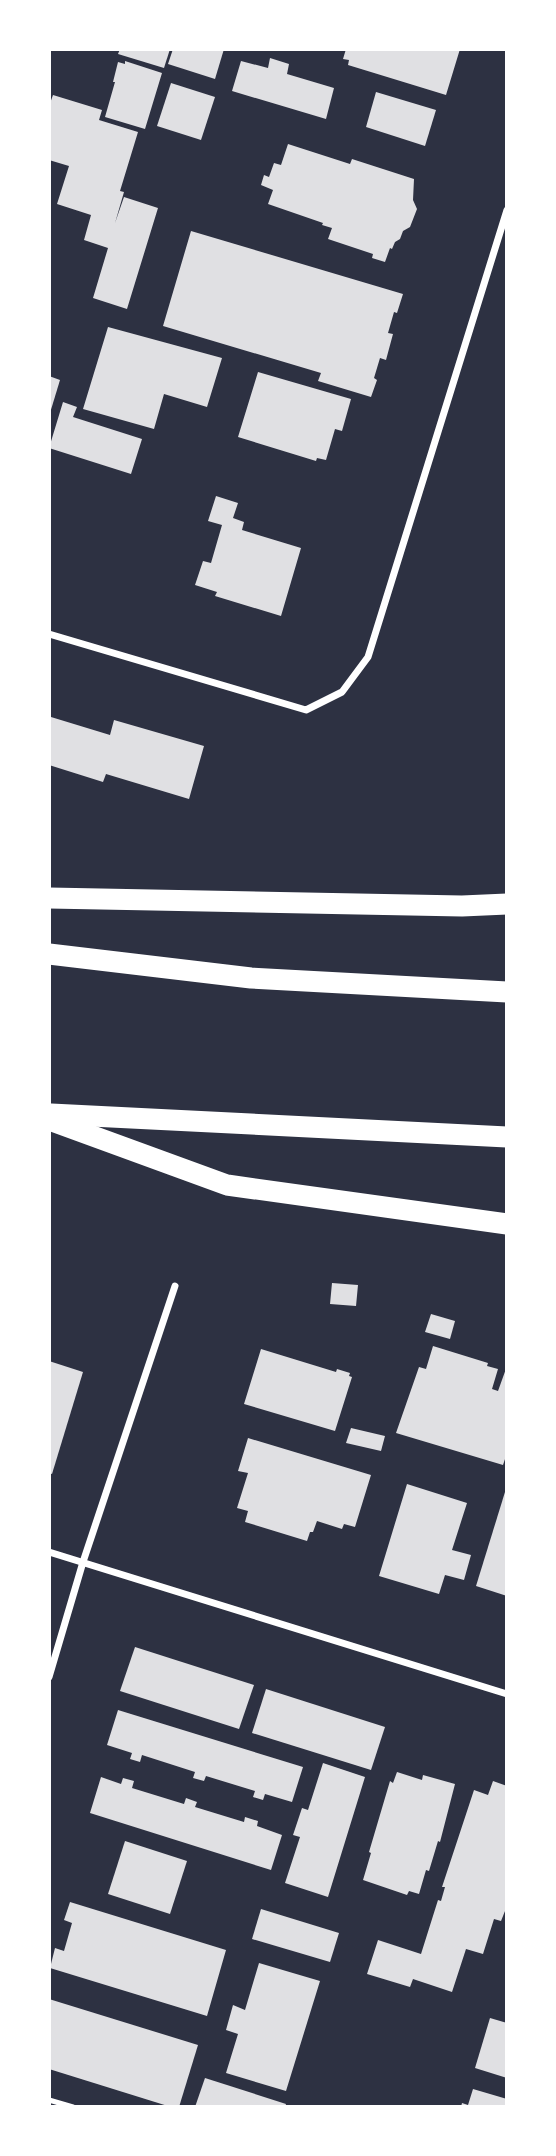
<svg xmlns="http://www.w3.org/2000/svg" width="556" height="2156" font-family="Lato,sans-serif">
<rect width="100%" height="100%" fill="#2d3142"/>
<g fill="#e0e0e3">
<path d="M120,49H170L164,68L118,54Z"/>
<path d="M173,49H224L215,79L168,64Z"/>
<path d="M346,49H460L446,95L348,65L349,60L343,59Z"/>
<path d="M270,58L289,64L287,74L334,88L326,119L232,91L241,61L268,68Z"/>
<path d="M125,61L162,73L145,129L105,117L115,82H113L118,62L125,64Z"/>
<path d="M171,83L215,97L201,140L157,126Z"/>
<path d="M376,92L436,110L425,146L366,127Z"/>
<path d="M53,95L102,110L99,120L138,132L120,191L124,192L115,223L124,197L158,208L127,309L93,298L108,248L84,240L91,215L57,204L69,166L49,160V106Z"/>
<path d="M288,144L350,164L352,159L414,179L413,200L417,209L410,227L403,231L400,239L395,242L392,249L390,248L385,262L372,258L373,254L328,239L332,228L322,225L323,223L268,204L273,190L261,185L264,175L269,177L274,163L281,165Z"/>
<path d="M191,231L403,294L397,313L394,312L388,333L393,334L386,360L380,358L374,378L377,380L371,397L318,381L321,373L163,326Z"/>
<path d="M108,327L222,358L207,407L164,394L154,429L83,409Z"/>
<path d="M258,372L351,399L342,431L335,429L326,460L317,458L316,461L238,437Z"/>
<path d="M49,376L60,380L50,413H49Z"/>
<path d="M63,402L77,407L73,417L142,439L131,474L49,448Z"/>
<path d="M216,496L238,503L233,518L244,522L242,530L301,548L281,616L215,596L217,592L195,585L203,561L211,563L222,525L208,521Z"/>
<path d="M51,717L110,735L114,720L204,746L189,799L106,774L103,782L49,765V724Z"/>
<path d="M332,1283L358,1285L356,1306L330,1304Z"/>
<path d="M431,1314L455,1321L450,1339L425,1332Z"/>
<path d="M433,1346L488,1363L487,1366L498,1369L492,1389L498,1391L507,1366V1453L503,1465L396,1433L419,1367L426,1369Z"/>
<path d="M261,1349L336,1372L337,1369L350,1373L349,1376L352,1377L335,1431L244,1404Z"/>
<path d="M49,1361L83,1372L52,1474L49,1473Z"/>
<path d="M351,1428L385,1436L381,1451L346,1443Z"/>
<path d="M248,1438L371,1475L355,1527L344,1524L342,1529L317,1521L313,1532H310L307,1541L245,1522L248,1511L237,1508L248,1473L238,1471Z"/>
<path d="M407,1484L467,1503L452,1550L471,1555L464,1580L445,1575L439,1594L379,1576Z"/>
<path d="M505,1492L507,1493V1596L476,1586Z"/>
<path d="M135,1647L254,1685L239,1729L120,1691Z"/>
<path d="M266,1689L385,1727L371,1770L252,1733Z"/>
<path d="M118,1710L303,1767L292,1802L265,1794L263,1800L253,1797L255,1791L206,1776L204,1781L193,1778L195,1772L142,1755L140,1762L130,1759L132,1753L107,1745Z"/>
<path d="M323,1763L365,1777L328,1897L285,1883L300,1837L293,1835L302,1808L308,1810Z"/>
<path d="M397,1772L422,1780L423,1775L455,1784L440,1842L438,1841L429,1871L426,1870L419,1894L409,1891L407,1895L363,1880L371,1853L369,1852L390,1781L393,1783Z"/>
<path d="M101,1777L121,1784L123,1778L134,1781L132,1788L184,1804L186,1798L197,1802L195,1807L244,1822L245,1817L258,1821L257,1826L282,1835L271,1870L90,1813Z"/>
<path d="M493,1781L507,1786V1906L501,1921L494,1919L483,1954L466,1949L452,1992L413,1979L410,1987L367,1974L378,1940L421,1954L438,1900L441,1901L445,1887H442L474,1790L488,1795Z"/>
<path d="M125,1841L187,1861L170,1914L108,1894Z"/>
<path d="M70,1902L226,1950L207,2016L50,1968L55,1948L64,1951L72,1923L64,1920Z"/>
<path d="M261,1909L339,1933L330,1962L252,1939Z"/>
<path d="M259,1963L320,1981L286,2091L226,2073L238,2034L226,2030L233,2005L245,2010Z"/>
<path d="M49,1999L198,2045L179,2107H171L49,2069Z"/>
<path d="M490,2018L507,2023V2078L475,2068Z"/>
<path d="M205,2078L286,2104L285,2107H195Z"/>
<path d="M473,2089L507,2099V2107H461L462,2103L468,2105Z"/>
</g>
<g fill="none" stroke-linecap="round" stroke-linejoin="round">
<path stroke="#fff" stroke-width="5" d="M49,2100L73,2107"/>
<g stroke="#fff" stroke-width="7">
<path d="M49,634L306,710L342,692L368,657L507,210"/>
<path d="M49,1552L507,1694"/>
<path d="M49,1677L83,1562L175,1286"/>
</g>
<g stroke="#fff" stroke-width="21">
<path d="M49,898L462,906L507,904"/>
<path d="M49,954L251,978L507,992"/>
<path d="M51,1114L507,1137"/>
<path d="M49,1120L227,1185L507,1224"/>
</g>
</g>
<rect width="556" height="2156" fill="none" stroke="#ffffff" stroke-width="102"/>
</svg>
